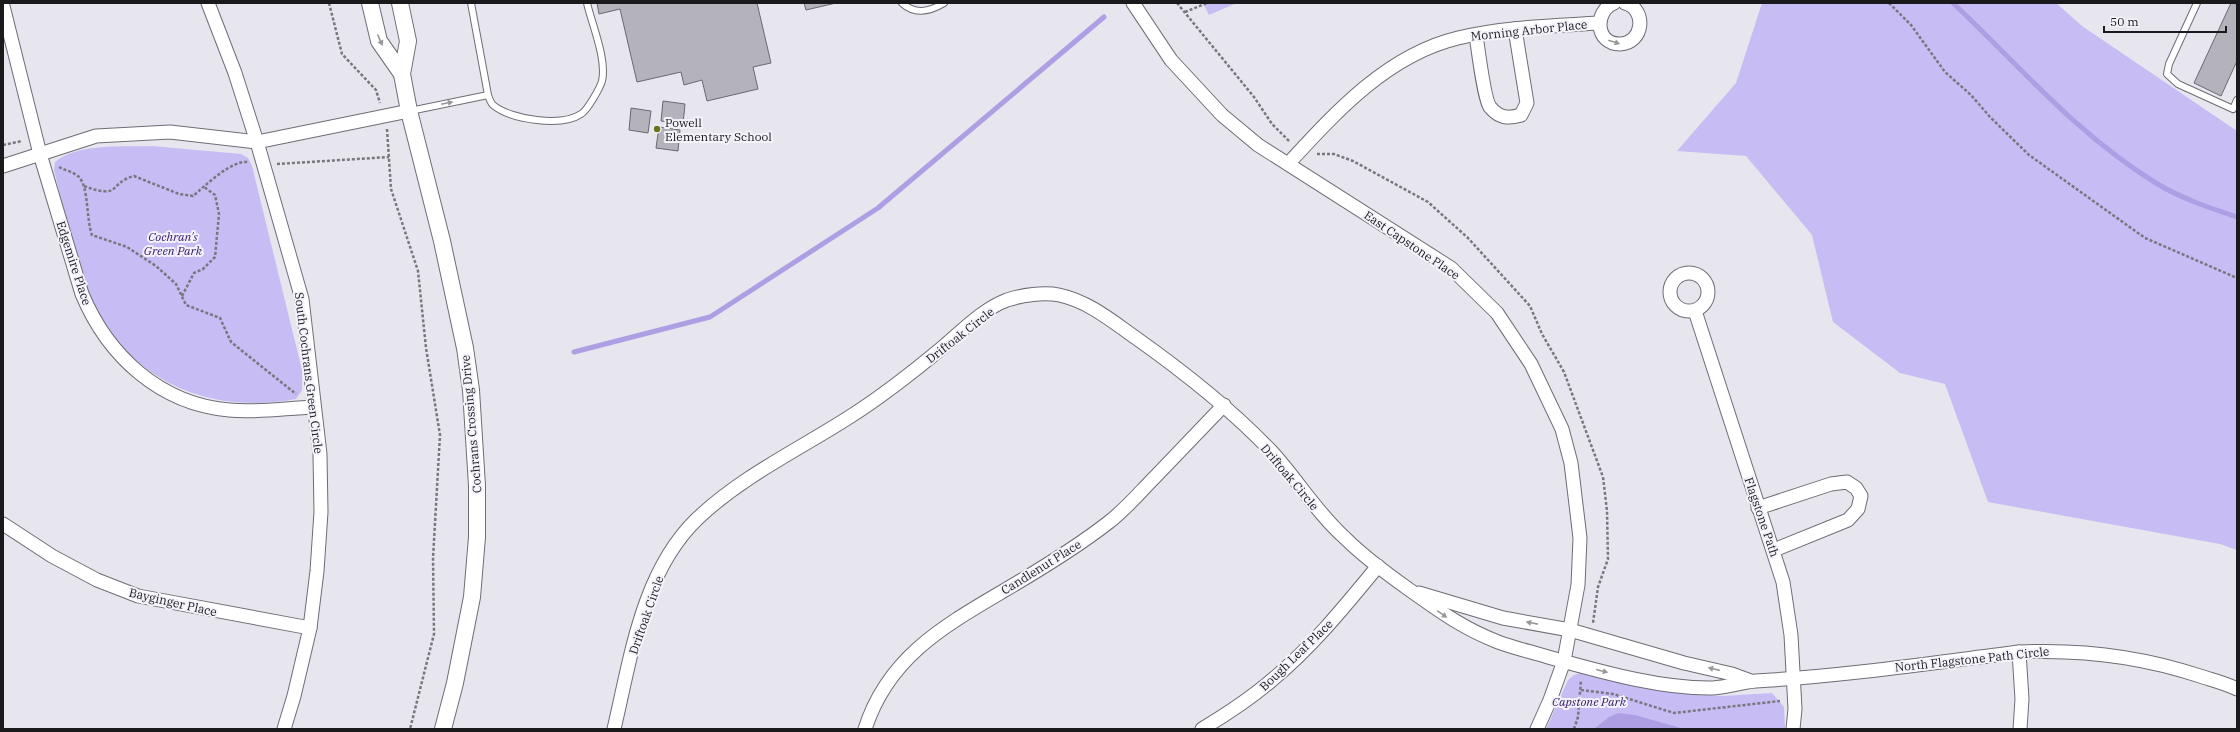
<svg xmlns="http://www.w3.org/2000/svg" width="2240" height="732" font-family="'IBM Plex Serif',serif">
<rect width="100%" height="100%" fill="#e7e6ef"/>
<g fill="#c7bcf3">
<path d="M1203,3H1237L1209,15Z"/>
<path d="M1762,3H2056L2082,26L2237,131V550L2220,544L1988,502L1945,384L1900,373L1833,322L1812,235L1746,156L1677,151L1736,83Z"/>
<path d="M152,146L241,154L248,158L252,166L302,370V390L296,399C200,417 115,373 83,278C71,243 63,206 54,170L55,162C77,143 123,147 152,146Z"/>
<path d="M1583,672L1654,689L1689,694L1723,696L1772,693L1784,707L1785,729H1546L1568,680L1574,675Z"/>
</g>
<path fill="#ae9fe5" d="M1618,713L1635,715L1684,729H1594L1609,717Z"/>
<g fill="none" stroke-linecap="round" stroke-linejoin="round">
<g stroke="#ae9fe5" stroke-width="5">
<path d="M1953,3C2019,65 2077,135 2156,183C2180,198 2210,208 2237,217"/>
<path d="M574,352L710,317L878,208L1104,17"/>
</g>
</g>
<g fill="#b4b3bb" stroke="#6a6971">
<path d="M597,3H757L771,63L753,67L758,89L707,101L702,80L684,85L681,72L637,82L620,9L599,14Z"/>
<path d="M804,3H836L806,10Z"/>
<path d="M2231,3L2237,4V61L2221,96L2194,83Z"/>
<path d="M663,101L685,104L683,124L661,121Z"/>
<path d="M631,108L651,111L648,133L629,130Z"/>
<path d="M659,127L680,130L678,151L656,148Z"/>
</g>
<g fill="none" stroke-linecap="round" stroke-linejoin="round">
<defs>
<g id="service">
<path d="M471,3L488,95C489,98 491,103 493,105C511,120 562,127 581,114C587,111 600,88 602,81C607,59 592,25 587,3"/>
<path d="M902,3C915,15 929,12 944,3"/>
<path d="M2197,3L2169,64L2167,74L2178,84L2233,109L2237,100"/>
<path d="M410,111L488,95"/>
</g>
<g id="minor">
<path d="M208,3L235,73L257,142L302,299L320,454L321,512L317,571L310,628L294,696L284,729"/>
<path d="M1133,3L1171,60L1222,115L1258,145L1451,268L1497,313L1531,364L1562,429L1571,463L1580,538L1578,585L1564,661L1550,700L1537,729"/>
<path d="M1614,3C1594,11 1595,44 1620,44C1644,43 1647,9 1625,3"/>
<path d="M3,6L40,154L82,294C108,356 160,404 229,410C256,413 286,408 314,407"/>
<path d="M1476,35C1478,48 1484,99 1490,107C1499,118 1508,119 1521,115L1527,103L1515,29"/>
<path d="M1288,164C1335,113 1387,55 1458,38C1503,27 1552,26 1599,23"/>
<path d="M3,166L96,136L170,132L257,142L409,111"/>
<circle cx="1689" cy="292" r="19"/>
<path d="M1695,311L1783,582L1791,635L1795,709L1793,729"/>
<path d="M1758,508L1831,484L1847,482L1856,488L1861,496L1858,509L1848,520L1774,550"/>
<path d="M3,524L52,556L97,580L138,596L310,628"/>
<path d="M1419,593L1503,618L1570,630L1684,663L1732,674L1751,681"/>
<path d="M2019,652L2022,699L2020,729"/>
<path d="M614,729C631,657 642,572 697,519C742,476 800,449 851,416C884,395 913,372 943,347C962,331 983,309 1007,300C1022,295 1044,292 1059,295C1088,301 1112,321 1136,338C1184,372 1230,408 1271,451C1297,479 1316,512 1345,538C1364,557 1386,573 1407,588C1438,610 1462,628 1498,642C1514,648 1532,652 1548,657C1599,671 1660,689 1713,688C1728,687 1742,682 1756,681C1844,676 1932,663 2019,652C2082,649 2140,656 2200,676C2212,680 2225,683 2237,689"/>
<path d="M865,729C888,657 944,626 1005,590C1041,569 1077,547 1109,522C1126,509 1140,492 1155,477C1178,453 1201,429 1224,405"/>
<path d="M1202,729C1227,714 1250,699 1272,680C1312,647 1345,606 1378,566"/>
</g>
<g id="tertiary">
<path d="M370,3L379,41L402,74"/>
<path d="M400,3L408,41L402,74L409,111L442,241L465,348L471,390L477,486V537L472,597L455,683L443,729"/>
</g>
</defs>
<use href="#service" stroke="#6e6d75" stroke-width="8"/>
<use href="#minor" stroke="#6e6d75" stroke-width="15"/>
<use href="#tertiary" stroke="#6e6d75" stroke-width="18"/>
<g stroke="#78777d" stroke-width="2.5" stroke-dasharray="3 2" stroke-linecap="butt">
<path d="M329,3L342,54L376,90L380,103"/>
<path d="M1177,3L1254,97L1272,124L1289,141"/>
<path d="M1889,3L1911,25L1945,72L1971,95L1990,117L2029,155L2145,238L2237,278"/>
<path d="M1185,12L1207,3"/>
<path d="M387,129L391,189L418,271L426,348L440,435L433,558L434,634L410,729"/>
<path d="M3,145L22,141"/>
<path d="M1317,154H1334L1353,161L1428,202L1468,238L1530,306L1542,334L1564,372L1603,477L1607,511L1608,559L1598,587L1593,623"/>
<path d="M277,164L389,157"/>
<path d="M59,167C64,170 74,172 79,177C89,188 86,219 92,235L127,247L156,266L176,284L186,305L220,318L231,342L296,394"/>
<path d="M84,186C122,200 108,183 134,176L179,194L193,196C205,186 231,160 248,162"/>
<path d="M182,296L194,273L203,269L215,257L219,214L215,195L204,187"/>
<path d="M1581,690L1613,694L1674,713L1780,701"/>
<path d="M1574,729L1578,717L1581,680"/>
</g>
<use href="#service" stroke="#fff" stroke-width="6"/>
<use href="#minor" stroke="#fff" stroke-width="13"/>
<use href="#tertiary" stroke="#fff" stroke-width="16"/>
</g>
<defs><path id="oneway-solid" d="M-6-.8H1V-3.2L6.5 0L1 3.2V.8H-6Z"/></defs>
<g fill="#989899">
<use href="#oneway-solid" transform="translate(380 40) rotate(66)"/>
<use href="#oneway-solid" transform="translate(1614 42) rotate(18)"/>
<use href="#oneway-solid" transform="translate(447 103) rotate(-12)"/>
<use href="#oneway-solid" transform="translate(1442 614) rotate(34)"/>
<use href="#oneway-solid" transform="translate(1532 623) rotate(-169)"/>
<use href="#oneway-solid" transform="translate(1714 669) rotate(-167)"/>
<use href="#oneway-solid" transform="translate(1602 671) rotate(14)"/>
</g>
<circle fill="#6d731b" stroke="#f4f3fc" stroke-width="1.5" cx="657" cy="129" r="4"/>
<g text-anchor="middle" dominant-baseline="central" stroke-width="4" stroke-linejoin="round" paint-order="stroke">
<g font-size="12" fill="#1a1a1d" stroke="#f4f3fc">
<text transform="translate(1529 30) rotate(-6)">Morning Arbor Place</text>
<text transform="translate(1412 245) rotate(34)">East Capstone Place</text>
<text transform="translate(74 263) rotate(72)">Edgemire Place</text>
<text transform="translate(960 335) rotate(-38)">Driftoak Circle</text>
<text transform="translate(309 373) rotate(83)">South Cochrans Green Circle</text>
<text transform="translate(471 424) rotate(-95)">Cochrans Crossing Drive</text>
<text transform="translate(1290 477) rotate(50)">Driftoak Circle</text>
<text transform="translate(1762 517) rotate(71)">Flagstone Path</text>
<text transform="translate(1041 567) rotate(-32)">Candlenut Place</text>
<text transform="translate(173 602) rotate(13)">Bayginger Place</text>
<text transform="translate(646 615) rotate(-71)">Driftoak Circle</text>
<text transform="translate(1296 655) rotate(-44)">Bough Leaf Place</text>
<text transform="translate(1972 659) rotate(-6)">North Flagstone Path Circle</text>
</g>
<g font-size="12" fill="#1a1a1d" stroke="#f4f3fc" text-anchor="start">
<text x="665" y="122">Powell<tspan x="665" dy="14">Elementary School</tspan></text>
</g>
<g font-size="12" font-style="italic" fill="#331567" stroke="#f4f3fc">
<text x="173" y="236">Cochran's<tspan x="173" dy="14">Green Park</tspan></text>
<text x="1589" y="701">Capstone Park</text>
</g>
</g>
<rect width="2240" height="732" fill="none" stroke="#1a1a1d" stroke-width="8"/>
<path d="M2104 26v6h122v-6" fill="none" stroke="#1a1a1d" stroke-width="2"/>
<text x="2110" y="26" font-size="12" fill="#1a1a1d" stroke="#f4f3fc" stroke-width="3" paint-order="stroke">50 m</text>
</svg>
